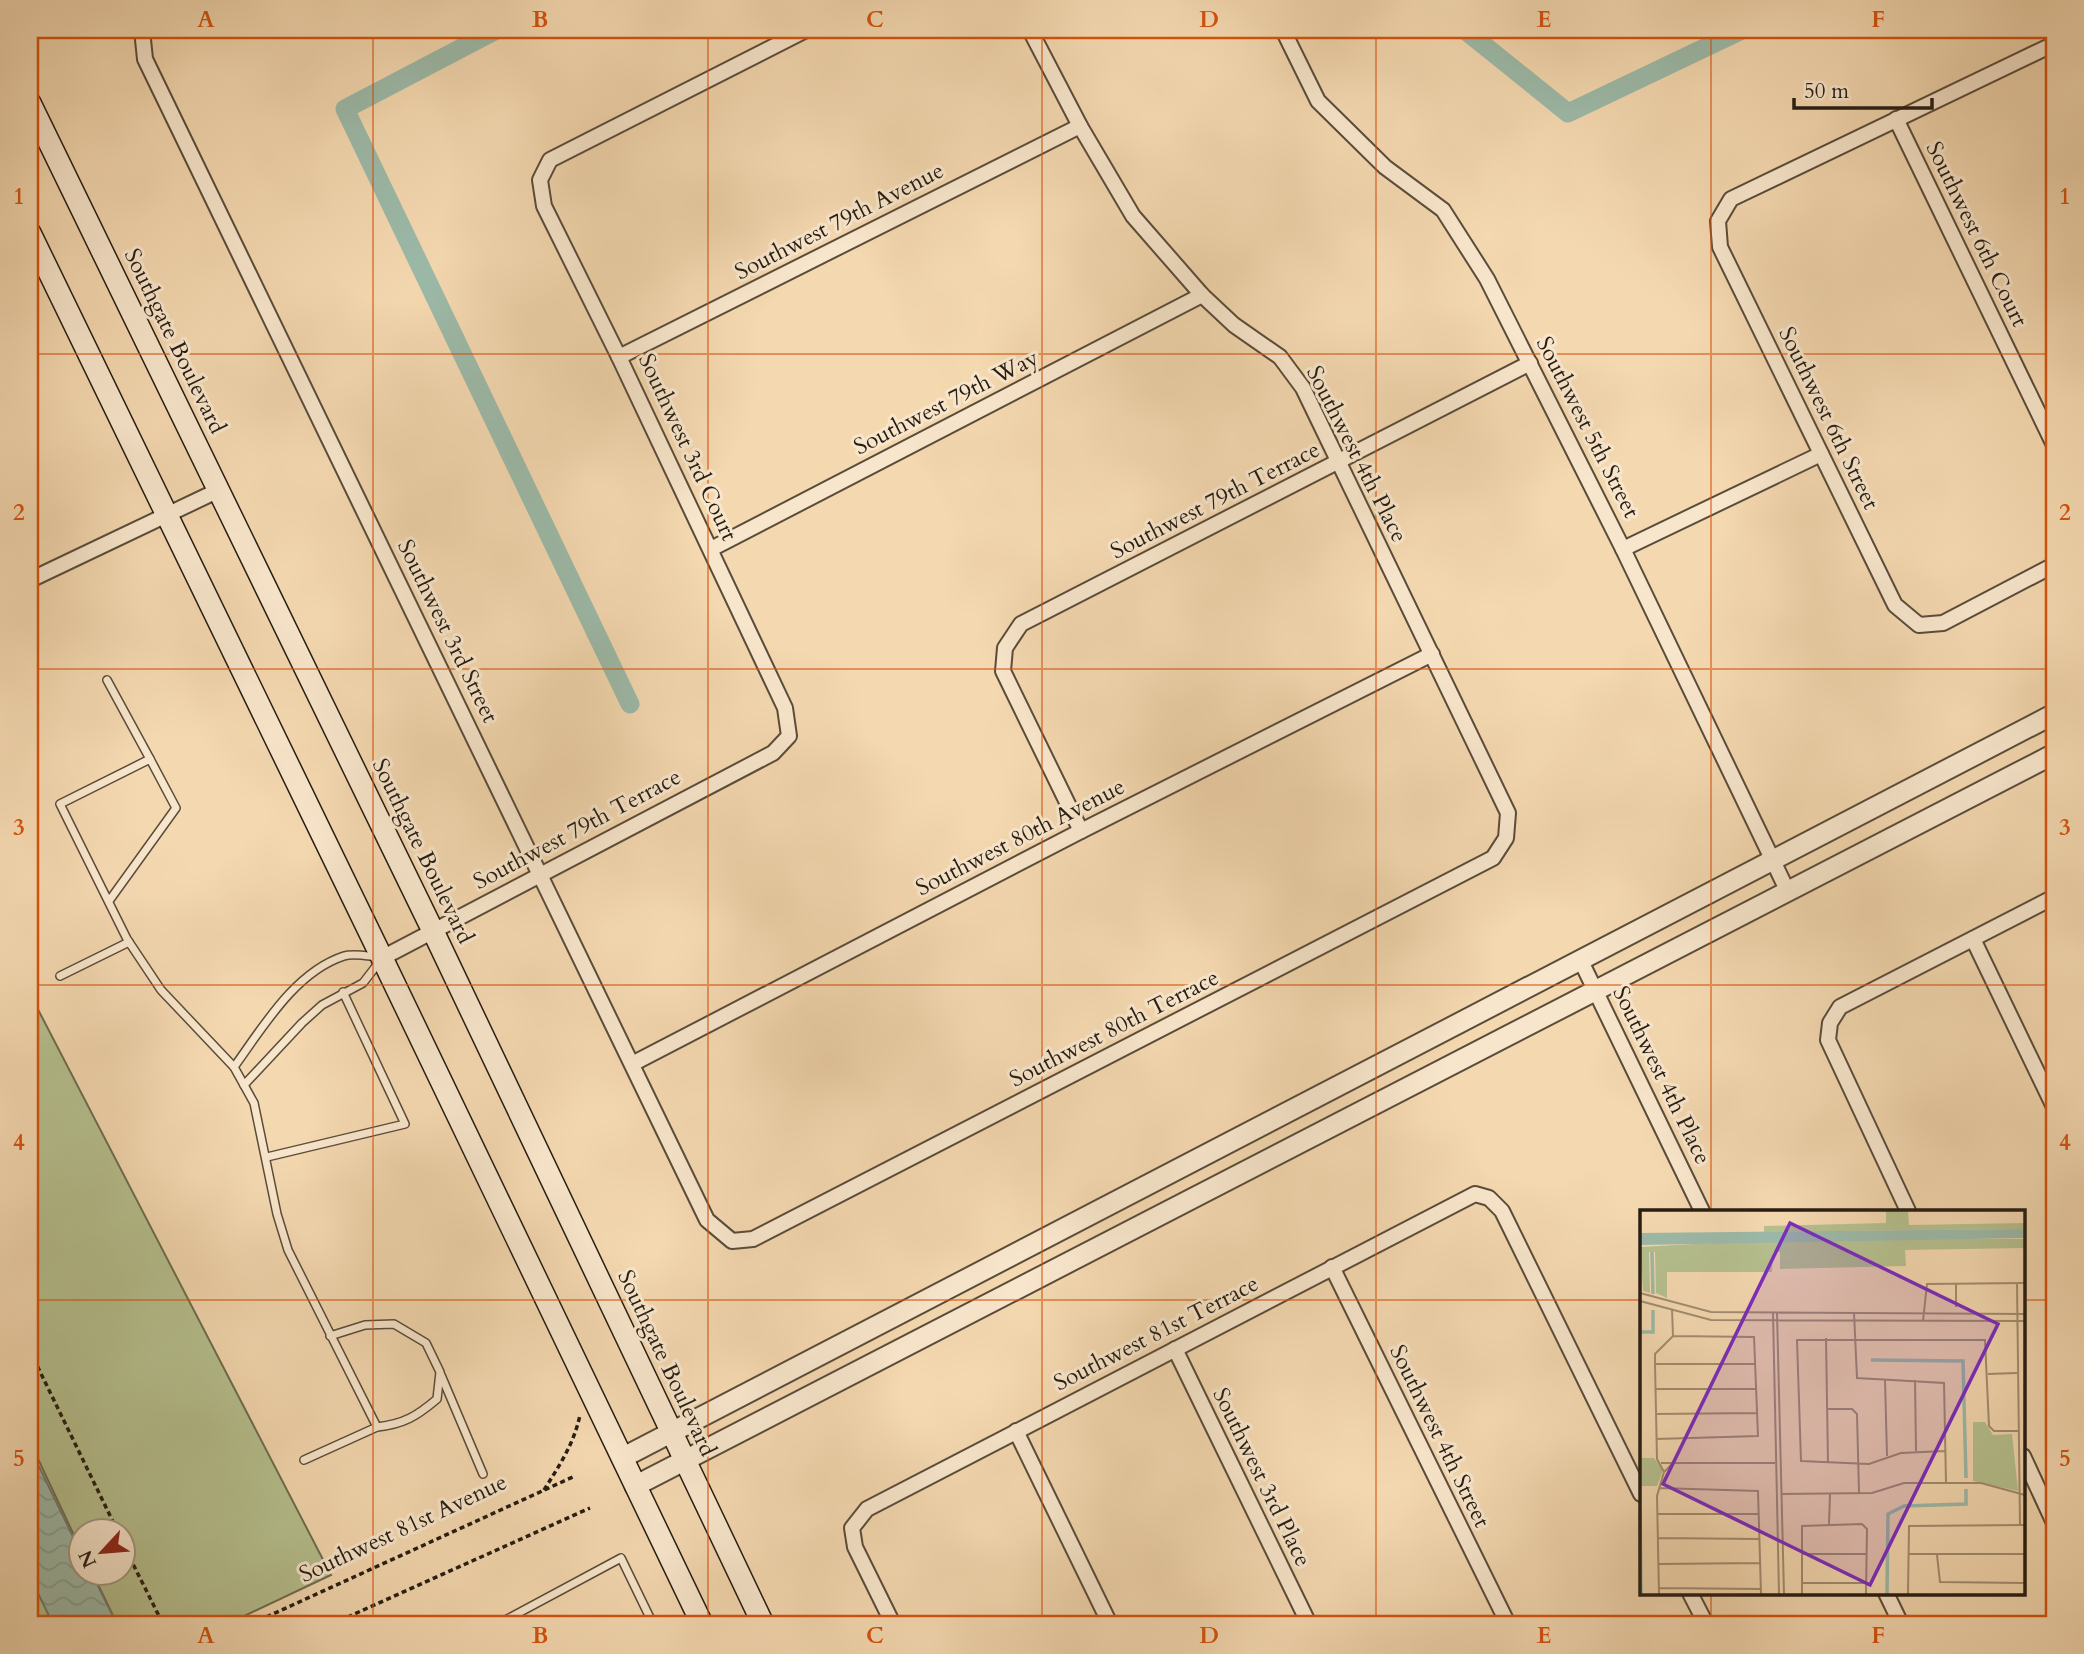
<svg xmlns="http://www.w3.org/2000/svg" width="2084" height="1654" font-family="Cardo,serif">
<defs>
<pattern id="water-waves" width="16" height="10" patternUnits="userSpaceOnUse" patternTransform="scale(1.75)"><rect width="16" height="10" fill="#9cbaa9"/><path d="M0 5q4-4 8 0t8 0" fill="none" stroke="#869f91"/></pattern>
</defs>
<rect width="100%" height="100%" fill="#f4d8b0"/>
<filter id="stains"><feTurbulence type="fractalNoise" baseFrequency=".00286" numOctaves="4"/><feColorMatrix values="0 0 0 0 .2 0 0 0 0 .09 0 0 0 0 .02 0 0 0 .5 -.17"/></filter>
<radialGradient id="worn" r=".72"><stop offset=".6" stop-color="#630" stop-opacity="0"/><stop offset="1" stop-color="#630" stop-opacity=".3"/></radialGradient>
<g fill="#b6c08f" stroke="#6e6e51" stroke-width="2">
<path d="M30,994L331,1575L227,1624H117L93,1574H122V1532H80V1548L30,1442Z"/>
<path d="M30,1576L54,1624H30Z"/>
</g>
<path fill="url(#water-waves)" stroke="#6d7b6d" stroke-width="2" d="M30,1448L80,1551V1574H92L117,1624H53L30,1577Z"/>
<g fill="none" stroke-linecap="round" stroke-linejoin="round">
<g stroke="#9cbaa9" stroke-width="19">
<path d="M496,30L345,109L630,704"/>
<path d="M1465,30L1568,113L1742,30"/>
</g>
<defs>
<g id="service">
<path d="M107,680L150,759"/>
<path d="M109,901L176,808L150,759L60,804L127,939L161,990L234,1067L254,1103L277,1214L288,1250L377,1427C404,1424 417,1416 437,1399L440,1372L426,1343L394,1324L365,1325L330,1336"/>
<path d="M60,976L129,942"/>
<path d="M234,1067C263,1027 295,972 344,956C353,953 367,956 377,957"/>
<path d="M244,1085L302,1023L322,1005L363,983L380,961"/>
<path d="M267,1157L405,1124L343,992"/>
<path d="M441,1375L483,1474"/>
<path d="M304,1460L377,1427"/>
<path d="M498,1624L621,1558L653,1624"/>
</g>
<g id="minor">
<path d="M142,30L145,59L707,1220L732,1241L753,1239L1493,858L1506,838L1508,813L1303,388L1280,357L1234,325L1202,295L1133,216L1080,126L1030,30"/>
<path d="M1283,30L1318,101L1385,167L1443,210L1487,279L1623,549L1788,892"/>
<path d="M2054,44L1731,199L1718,221L1720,247L1895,605L1919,625L1943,623L2054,565"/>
<path d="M1896,119L2054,445"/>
<path d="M619,357L1080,126"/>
<path d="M711,549L1202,295"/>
<path d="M1623,549L1821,454"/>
<path d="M30,580L219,490"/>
<path d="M1081,831L1003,671L1005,648L1021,624L1530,363"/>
<path d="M1973,939L2054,1107"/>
<path d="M382,958L773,753L789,736L785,708L619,357L544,206L540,180L550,160L806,30"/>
<path d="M1580,959L1702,1211"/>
<path d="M632,1064L1081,831L1432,654"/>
<path d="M1908,1211L1828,1040L1830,1023L1840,1007L2054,897"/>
<path d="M1332,1267L1508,1624"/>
<path d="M1175,1349L1309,1624"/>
<path d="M1016,1431L1110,1624"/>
<path d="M2023,1456L2054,1523"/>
<path d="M1690,1593L1706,1624"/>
<path d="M1886,1593L1901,1624"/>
<path d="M893,1624L855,1547L852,1528L867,1509L1475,1194L1489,1198L1502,1211L1641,1494"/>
</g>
<g id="tertiary">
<path d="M622,1458L2054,714"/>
<path d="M635,1486L2054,754"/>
</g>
<g id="secondary">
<path d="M30,103L433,931L763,1624"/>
<path d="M30,233L382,958L702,1624"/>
</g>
</defs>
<use href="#service" stroke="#5a4c3a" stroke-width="10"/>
<use href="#minor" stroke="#5a4c3a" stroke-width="18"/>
<use href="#tertiary" stroke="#5a4c3a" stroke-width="23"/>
<use href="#secondary" stroke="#261d13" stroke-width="24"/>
<g stroke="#261d13" stroke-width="3.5" stroke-dasharray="5 3.5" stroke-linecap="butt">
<path d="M30,1351L118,1532"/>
<path d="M544,1490C559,1466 574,1444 580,1415"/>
<path d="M122,1542L163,1624"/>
<path d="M251,1624L575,1476"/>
<path d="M332,1624L590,1508"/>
</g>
<use href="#service" stroke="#f8e6cc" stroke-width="7"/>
<use href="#minor" stroke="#f8e6cc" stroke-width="14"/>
<use href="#tertiary" stroke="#f8e6cc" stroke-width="19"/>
<use href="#secondary" stroke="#f8e6cc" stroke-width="21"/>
</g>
<path fill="none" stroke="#d5530d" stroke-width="2" stroke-opacity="0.55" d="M373,30V1624M708,30V1624M1042,30V1624M1376,30V1624M1711,30V1211M30,354H2054M30,669H2054M30,985H2054M30,1300H1641M2023,1300H2054M1711,1593V1624"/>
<g text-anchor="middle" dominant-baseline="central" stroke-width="6" stroke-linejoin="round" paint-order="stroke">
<g font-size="23" fill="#261d13" stroke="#f8e6cc">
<text transform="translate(839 221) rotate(-27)">Southwest 79th Avenue</text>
<text transform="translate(1977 234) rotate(64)">Southwest 6th Court</text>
<text transform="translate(175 341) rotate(64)">Southgate Boulevard</text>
<text transform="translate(946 402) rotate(-27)">Southwest 79th Way</text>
<text transform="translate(1829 418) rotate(64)">Southwest 6th Street</text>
<text transform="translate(1588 427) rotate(63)">Southwest 5th Street</text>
<text transform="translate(688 447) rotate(65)">Southwest 3rd Court</text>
<text transform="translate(1357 454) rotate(63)">Southwest 4th Place</text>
<text transform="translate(1215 500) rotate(-27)">Southwest 79th Terrace</text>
<text transform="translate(448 631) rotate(64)">Southwest 3rd Street</text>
<text transform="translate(577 829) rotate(-28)">Southwest 79th Terrace</text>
<text transform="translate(1020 837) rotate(-27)">Southwest 80th Avenue</text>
<text transform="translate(423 851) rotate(64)">Southgate Boulevard</text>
<text transform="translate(1114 1028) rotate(-27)">Southwest 80th Terrace</text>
<text transform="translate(1662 1075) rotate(64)">Southwest 4th Place</text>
<text transform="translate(1156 1333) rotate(-27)">Southwest 81st Terrace</text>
<text transform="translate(667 1363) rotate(65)">Southgate Boulevard</text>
<text transform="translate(1440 1436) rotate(64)">Southwest 4th Street</text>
<text transform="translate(1262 1477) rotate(64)">Southwest 3rd Place</text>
<text transform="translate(403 1528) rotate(-25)">Southwest 81st Avenue</text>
</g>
</g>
<g transform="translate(1640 1210)">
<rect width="385" height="385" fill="#f4d8b0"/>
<path d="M246,1H268L269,15L385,13V19L124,22V16L246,13ZM144,29H385V38L265,40L266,56L140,59V42H133L132,62H27V88L16,83L15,42H9L10,83L3,81L0,37Z" fill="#b6c08f"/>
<path d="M333,212H345L353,225L372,224L378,281L333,271ZM0,248H14L23,260L17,276H1Z" fill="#b6c08f"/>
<path d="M385,19V28L0,35V23Z" fill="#9cbaa9"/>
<path fill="none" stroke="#9cbaa9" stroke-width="3.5" d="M12,42L13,84M0,122H13V100M231,150L323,151L326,268M0,303L1,384M247,384L248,304L264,296L326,294V279"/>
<path fill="none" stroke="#a28d71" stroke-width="2" d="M377,73L380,315M0,83L71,102L385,104M0,91L71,110L385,111M316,97V74M133,103L139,384M137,103L144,384M214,103L217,168L304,173L306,273M283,111L287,74L385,73M186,128L188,253M15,154H116M348,164L377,163M245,169L247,246M275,170L276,241M15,179H117M187,199H212L217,204L219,283M16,204L117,203M16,229L118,226L114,127L33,126M305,241L261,243L229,254L161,251L157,130H345L349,216L354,221H379M21,253H135M24,262L17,249L15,154V144L33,126L32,99M19,278L118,281L121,384M142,284L232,283L264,273H341L385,285M18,304H119M189,314L190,284M18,328L120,329M162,344H227M268,344H385M297,345L300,372L385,373M19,354L121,353M162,373H226M19,378L121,379M19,384L17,286L24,262L33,253M162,384V316L222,314L227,319L226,384M268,384L269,316L385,315"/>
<path fill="#7b2cbf" fill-opacity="0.15" stroke="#7b2cbf" stroke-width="3.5" d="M150,13L358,114L230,375L23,274Z"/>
<rect width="385" height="385" fill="none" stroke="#261d13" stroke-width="3.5"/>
</g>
<rect width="2084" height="1654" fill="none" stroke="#f4d8b0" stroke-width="77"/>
<g transform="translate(102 1552) rotate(244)"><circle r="33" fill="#f8e6cc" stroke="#a49682" stroke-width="2"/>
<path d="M0-5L12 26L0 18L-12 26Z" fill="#8f2418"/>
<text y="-10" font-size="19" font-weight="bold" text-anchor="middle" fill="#261d13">N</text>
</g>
<path d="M1794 98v10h138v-10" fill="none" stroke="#261d13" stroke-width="3.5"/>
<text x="1804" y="98" font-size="21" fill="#261d13" stroke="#f8e6cc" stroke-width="5" paint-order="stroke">50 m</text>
<rect x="38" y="38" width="2008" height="1578" fill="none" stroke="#d5530d" stroke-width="2.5"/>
<g font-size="23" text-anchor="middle" font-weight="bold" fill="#d5530d">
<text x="206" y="27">A</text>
<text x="540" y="27">B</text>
<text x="875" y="27">C</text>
<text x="1209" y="27">D</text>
<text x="1544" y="27">E</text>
<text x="1878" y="27">F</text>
<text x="19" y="204">1</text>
<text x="2065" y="204">1</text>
<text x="19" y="520">2</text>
<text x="2065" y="520">2</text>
<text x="19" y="835">3</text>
<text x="2065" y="835">3</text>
<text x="19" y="1150">4</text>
<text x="2065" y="1150">4</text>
<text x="19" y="1466">5</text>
<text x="2065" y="1466">5</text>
<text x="206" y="1643">A</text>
<text x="540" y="1643">B</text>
<text x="875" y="1643">C</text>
<text x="1209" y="1643">D</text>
<text x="1544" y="1643">E</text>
<text x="1878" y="1643">F</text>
</g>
<rect width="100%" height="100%" filter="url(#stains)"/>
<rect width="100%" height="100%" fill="url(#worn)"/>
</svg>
